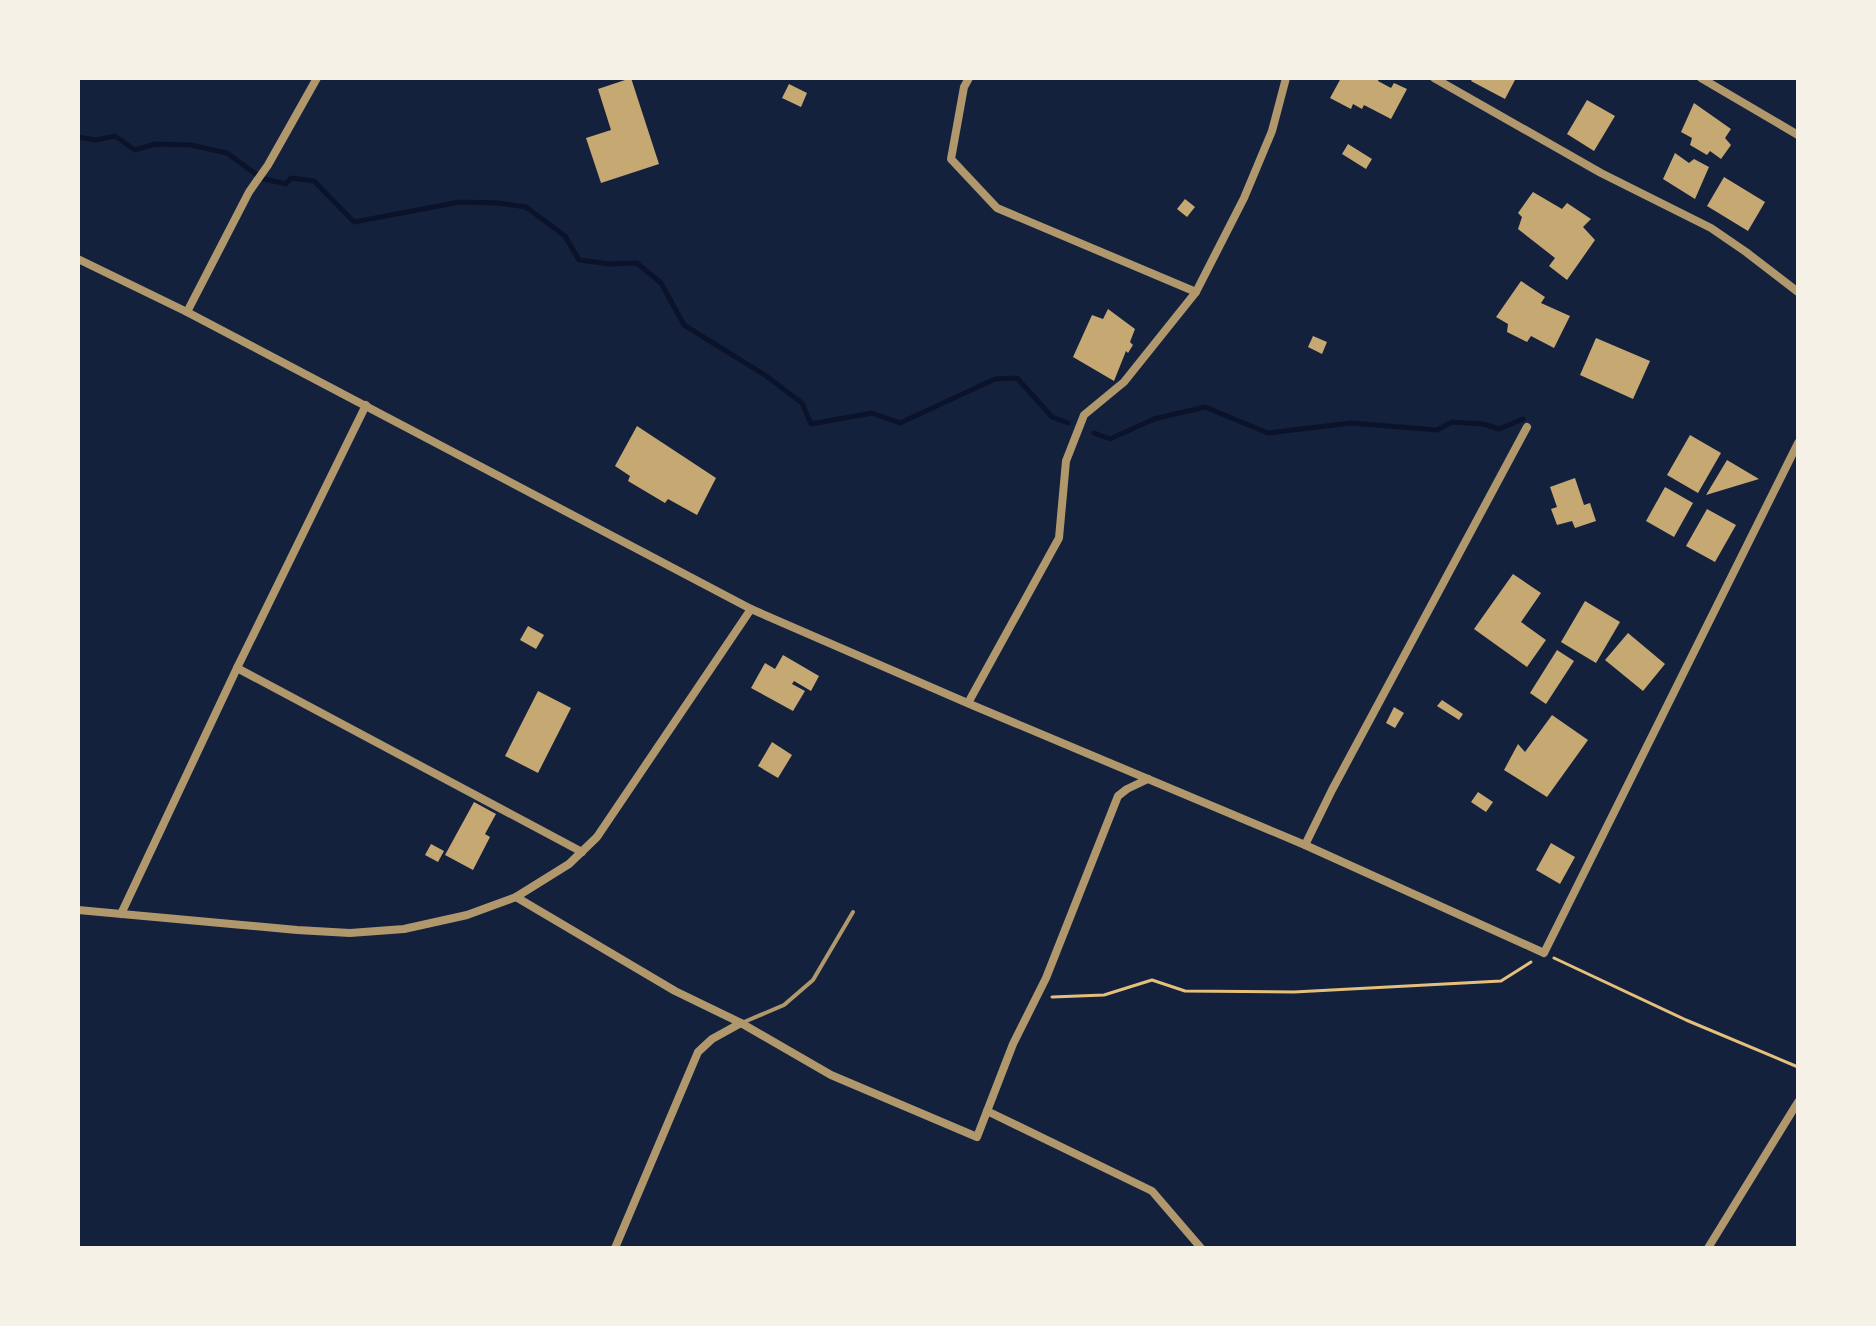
<svg xmlns="http://www.w3.org/2000/svg" width="1876" height="1326" font-family="Literata,serif">
<rect width="100%" height="100%" fill="#14213d"/>
<g fill="none" stroke-linecap="round" stroke-linejoin="round">
<g stroke="#0b132b" stroke-width="5">
<path d="M78,137L96,140L115,136L135,150L155,144L191,145L227,153L261,178L286,184L291,178L314,181L354,222L460,202L498,203L526,207L565,236L579,260L610,264L637,263L661,283L684,325L765,375L802,403L811,424L872,413L900,423L995,379L1017,378L1052,417L1068,423"/>
<path d="M1094,433L1110,439L1154,419L1205,407L1268,433L1351,423L1437,430L1452,422L1483,424L1499,429L1523,419"/>
</g>
</g>
<g fill="#c6a872">
<path d="M631,78L659,164L601,183L586,138L611,130L598,89Z"/>
<path d="M1341,78H1379L1378,81L1391,88L1394,83L1407,89L1391,119L1364,105L1362,109L1353,104L1351,109L1330,98Z"/>
<path d="M1473,78H1516L1505,99L1471,81Z"/>
<path d="M789,84L807,93L801,107L782,98Z"/>
<path d="M1587,100L1615,116L1594,151L1567,134Z"/>
<path d="M1694,103L1731,129L1725,138L1731,145L1721,159L1710,151L1707,155L1690,145L1692,138L1681,132Z"/>
<path d="M1348,144L1372,159L1366,169L1342,154Z"/>
<path d="M1675,153L1689,163L1694,159L1709,167L1695,199L1663,179Z"/>
<path d="M1724,177L1765,202L1748,231L1707,206Z"/>
<path d="M1533,192L1562,209L1567,203L1591,219L1583,227L1595,240L1567,280L1549,266L1555,258L1518,229L1522,217L1518,213Z"/>
<path d="M1185,199L1195,207L1187,217L1177,209Z"/>
<path d="M1521,281L1545,297L1541,303L1570,316L1554,348L1531,336L1527,342L1507,332L1508,324L1496,317Z"/>
<path d="M1108,309L1135,329L1130,342L1133,345L1128,353L1126,351L1114,381L1073,357L1092,315L1103,319Z"/>
<path d="M1313,336L1327,342L1322,354L1308,347Z"/>
<path d="M1596,338L1650,361L1633,399L1580,375Z"/>
<path d="M637,426L716,478L697,515L668,499L665,503L628,481L630,476L615,466Z"/>
<path d="M1690,435L1721,453L1698,493L1667,475Z"/>
<path d="M1727,460L1759,479L1706,495Z"/>
<path d="M1575,478L1584,505L1590,503L1596,521L1575,528L1572,521L1557,525L1551,509L1557,507L1550,487Z"/>
<path d="M1665,487L1693,503L1674,537L1646,521Z"/>
<path d="M1707,509L1736,525L1715,562L1686,546Z"/>
<path d="M1513,574L1541,593L1521,622L1546,640L1527,667L1474,629Z"/>
<path d="M1585,601L1620,622L1596,663L1561,642Z"/>
<path d="M528,626L544,635L536,649L520,640Z"/>
<path d="M1628,633L1665,664L1643,691L1605,660Z"/>
<path d="M1557,650L1574,661L1546,704L1530,693Z"/>
<path d="M783,655L819,676L811,691L794,681L792,684L805,691L793,711L751,688L765,663L775,669Z"/>
<path d="M538,691L571,708L538,773L505,756Z"/>
<path d="M1442,700L1463,714L1459,720L1437,706Z"/>
<path d="M1394,707L1404,713L1395,728L1386,723Z"/>
<path d="M1552,715L1588,740L1547,797L1504,770L1518,744L1525,752Z"/>
<path d="M772,742L792,755L778,778L758,766Z"/>
<path d="M1478,792L1493,802L1486,812L1471,802Z"/>
<path d="M474,802L496,814L485,834L490,837L473,870L445,855Z"/>
<path d="M1551,843L1575,857L1560,884L1536,870Z"/>
<path d="M431,844L444,851L438,862L425,855Z"/>
</g>
<g fill="none" stroke-linecap="round" stroke-linejoin="round">
<g stroke="#e5c07b" stroke-width="3">
<path d="M1554,958L1686,1020L1798,1067"/>
<path d="M1052,997L1104,995L1152,980L1185,991L1294,992L1501,981L1531,962"/>
</g>
<path stroke="#b1986c" stroke-width="4" d="M744,1022L784,1005L813,980L853,912"/>
<g stroke="#b1986c" stroke-width="8">
<path d="M969,78L964,87L951,159L997,208L1196,292"/>
<path d="M1434,78L1601,173L1711,228L1746,252L1798,292"/>
<path d="M1701,78L1798,135"/>
<path d="M78,259L187,312L751,609L972,705L1305,845L1544,953L1798,443"/>
<path d="M187,312L249,192L268,165L317,78"/>
<path d="M237,668L582,852"/>
<path d="M968,703L1059,538L1066,461L1084,415L1124,382L1196,292L1244,198L1272,131L1286,78"/>
<path d="M1305,845L1332,790L1527,427"/>
<path d="M516,897L675,991L741,1023L712,1039L698,1052L615,1248"/>
<path d="M78,910L297,930L350,933L404,929L467,915L516,897L569,864L597,837L751,609"/>
<path d="M121,914L237,668L366,405"/>
<path d="M741,1023L831,1075L977,1137L1013,1044L1046,978L1118,796L1127,789L1148,779"/>
<path d="M987,1111L1152,1191L1201,1248"/>
<path d="M1708,1248L1798,1102"/>
</g>
</g>
<rect width="1876" height="1326" fill="none" stroke="#f6f1e7" stroke-width="160"/>
</svg>
